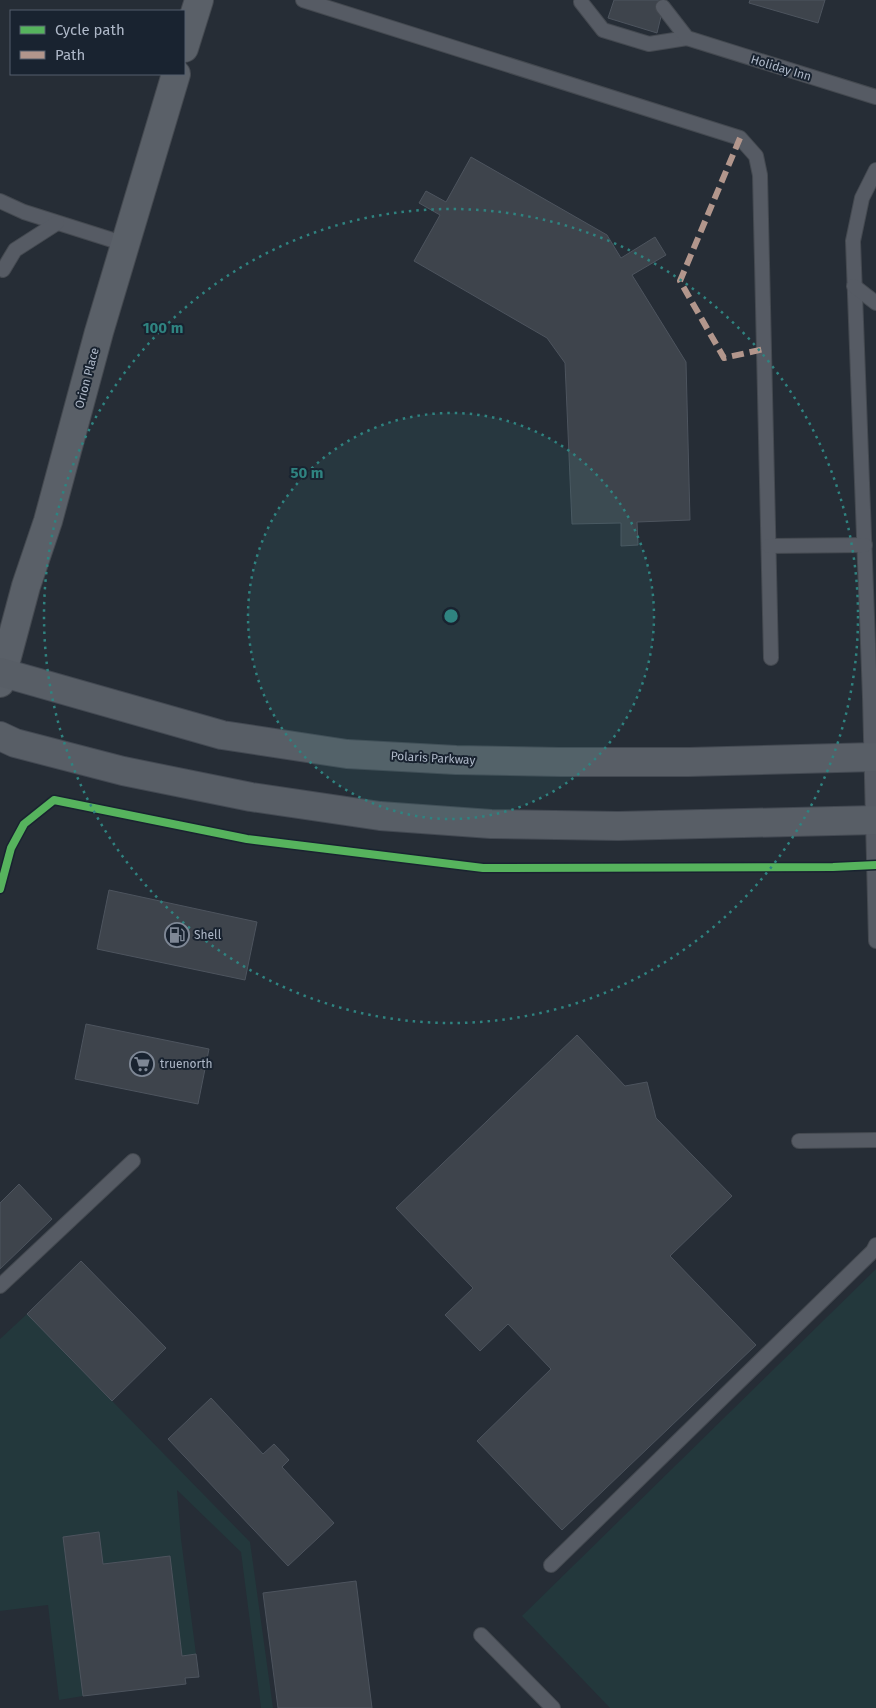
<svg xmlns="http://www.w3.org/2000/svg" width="876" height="1708" font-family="'Fira Sans',sans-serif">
<rect width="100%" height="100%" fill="#262d36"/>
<g fill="#23383c">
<path d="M876,1269V1708H610L522,1616Z"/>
<path d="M27,1314L250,1542L273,1708H261L241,1552L177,1490L181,1539L196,1654L182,1656L170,1556L103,1564L99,1532L63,1537L83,1696L59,1700L48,1605L0,1611V1339Z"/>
</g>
<g fill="#3e444c" stroke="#4d545e">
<path d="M614,0H665L657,33L608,18Z"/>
<path d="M750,0H825L818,23L749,3Z"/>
<path d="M471,157L607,235L621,258L655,237L666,255L632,275L686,362L690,520L637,522L638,545L621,546V523L572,524L565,363L547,338L414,261L440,215L419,203L426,191L446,202Z"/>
<path d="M109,890L257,922L245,980L97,949Z"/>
<path d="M86,1024L209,1049L198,1104L75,1079Z"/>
<path d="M577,1035L625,1086L647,1082L656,1118L732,1196L670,1256L756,1345L562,1530L477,1441L551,1369L508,1324L480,1351L445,1315L473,1288L396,1208Z"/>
<path d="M19,1184L52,1219L0,1269V1203Z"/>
<path d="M81,1261L166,1348L112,1401L27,1314Z"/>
<path d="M211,1398L263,1454L274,1444L289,1460L282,1467L334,1523L288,1566L168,1439Z"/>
<path d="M99,1532L103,1564L170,1556L182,1656L196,1654L199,1677L185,1678L186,1684L83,1696L63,1537Z"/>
<path d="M356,1581L372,1708H278L263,1593Z"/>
</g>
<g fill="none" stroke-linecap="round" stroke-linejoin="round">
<defs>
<g id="service">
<path d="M303,0L740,138L756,156L760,175L771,658"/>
<path d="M581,2L603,30L649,44L687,38"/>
<path d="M663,7L687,38L876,97"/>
<path d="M876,170L862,198L853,241L870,697L876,941"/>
<path d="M0,201L24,212L125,244"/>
<path d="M3,270L15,250L57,223"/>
<path d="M854,286L876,303"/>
<path d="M769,546L865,545"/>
<path d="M799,1141L876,1140"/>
<path d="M0,1286L133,1161"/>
<path d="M551,1565L873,1251L876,1245"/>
<path d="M481,1635L553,1708"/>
</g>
<g id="secondary">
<path d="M184,48L199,0"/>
<path d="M0,683L26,586L48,521L99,332L176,74"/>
</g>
<g id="primary">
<path d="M0,672L222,735L347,754L456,760L560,762H689L876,757"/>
<path d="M0,736L15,743L123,771L251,797L380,816L491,824L618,826L876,820"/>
</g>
</defs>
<use href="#service" stroke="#444950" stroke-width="16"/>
<use href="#secondary" stroke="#444950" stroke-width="30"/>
<use href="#primary" stroke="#434952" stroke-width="30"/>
<use href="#service" stroke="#565b64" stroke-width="14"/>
<use href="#secondary" stroke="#5a6068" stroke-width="28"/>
<use href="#primary" stroke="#585e66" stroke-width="28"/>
<path stroke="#b2968c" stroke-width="6" stroke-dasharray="12 6" stroke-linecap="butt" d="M740,138L680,281L724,358L764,349"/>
<defs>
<path id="cycleway" d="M0,889L11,848L24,824L54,800L247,839L483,868L833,867L876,865"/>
</defs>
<use href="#cycleway" stroke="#192330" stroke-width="11"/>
<use href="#cycleway" stroke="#56b35d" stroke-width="8"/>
</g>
<circle cx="451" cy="616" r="203" fill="#2f8380" fill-opacity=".12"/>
<g fill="none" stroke="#2f8380" stroke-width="2.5" stroke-dasharray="2.5 5">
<circle cx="451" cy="616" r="203"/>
<circle cx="451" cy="616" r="407"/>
</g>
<defs>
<symbol id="fuel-ring" viewBox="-11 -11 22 22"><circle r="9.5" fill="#192330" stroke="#7e8795" stroke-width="1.5"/><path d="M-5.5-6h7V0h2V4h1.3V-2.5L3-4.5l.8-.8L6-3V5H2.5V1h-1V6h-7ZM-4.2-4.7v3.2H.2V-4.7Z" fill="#7e8795"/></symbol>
<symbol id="supermarket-ring" viewBox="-11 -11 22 22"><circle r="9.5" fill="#192330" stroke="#7e8795" stroke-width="1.5"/><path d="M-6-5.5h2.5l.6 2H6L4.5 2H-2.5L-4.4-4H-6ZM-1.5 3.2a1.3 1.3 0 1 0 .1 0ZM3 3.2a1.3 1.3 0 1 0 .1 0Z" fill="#7e8795"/></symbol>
</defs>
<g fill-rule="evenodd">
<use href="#fuel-ring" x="163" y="921" width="28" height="28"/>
<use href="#supermarket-ring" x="128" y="1050" width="28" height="28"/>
</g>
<g text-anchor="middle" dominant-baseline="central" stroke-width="4" stroke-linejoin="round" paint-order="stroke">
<g font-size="12" fill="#aeb8c8" stroke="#192330">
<text transform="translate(781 68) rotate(17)">Holiday Inn</text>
<text transform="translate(87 378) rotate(-75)">Orion Place</text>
<text transform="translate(433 758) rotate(3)">Polaris Parkway</text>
</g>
<g font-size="12" fill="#aeb8c8" stroke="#192330" text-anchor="start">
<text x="194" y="935">Shell</text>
<text x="160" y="1064">truenorth</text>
</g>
</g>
<circle cx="451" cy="616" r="8" fill="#2f8380" stroke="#192330" stroke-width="2.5"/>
<g font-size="15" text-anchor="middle" font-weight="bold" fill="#2f8380" stroke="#192330" stroke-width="4" stroke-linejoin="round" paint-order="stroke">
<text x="163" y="333">100 m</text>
<text x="307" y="478">50 m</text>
</g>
<rect x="10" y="10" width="175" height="65" fill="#192330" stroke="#555f6d"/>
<rect x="20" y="26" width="25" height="8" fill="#56b35d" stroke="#555f6d"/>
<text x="55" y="35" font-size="15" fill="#aeb8c8">Cycle path</text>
<rect x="20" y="51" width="25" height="8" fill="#b2968c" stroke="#555f6d"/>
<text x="55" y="60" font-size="15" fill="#aeb8c8">Path</text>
</svg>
